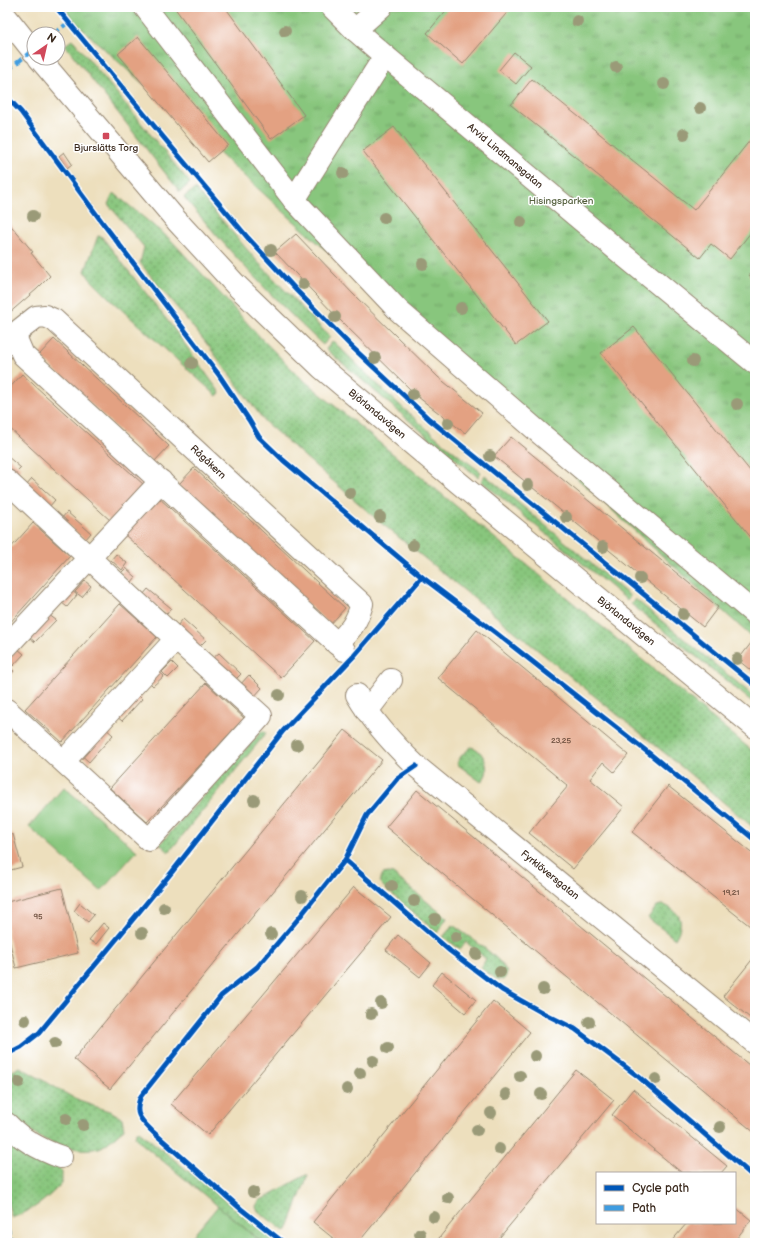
<svg xmlns="http://www.w3.org/2000/svg" width="762" height="1250" font-family="'Balsamiq Sans',sans-serif">
<defs>
<pattern id="grass-dots" width="8" height="8" patternUnits="userSpaceOnUse"><rect width="8" height="8" fill="#88c67d"/><path d="M2 2h.1M6 6h.1" fill="none" stroke="#70a166" stroke-width="1.8" stroke-linecap="round"/></pattern>
<pattern id="park-tufts" width="24" height="20" patternUnits="userSpaceOnUse"><rect width="24" height="20" fill="#88c67d"/><path d="M3 7l-1-3M5 7V3M7 7l1-3M15 17l-1-3M17 17v-4M19 17l1-3" fill="none" stroke="#70a166"/></pattern>
</defs>
<rect width="100%" height="100%" fill="#fff"/>
<filter id="ink" filterUnits="userSpaceOnUse"><feTurbulence type="fractalNoise" baseFrequency=".025" numOctaves="2"/><feDisplacementMap in="SourceGraphic" scale="8" xChannelSelector="R" yChannelSelector="G"/><feConvolveMatrix kernelMatrix="1 2 1 2 8 2 1 2 1" color-interpolation-filters="sRGB"/></filter>
<filter id="wash" filterUnits="userSpaceOnUse"><feTurbulence type="fractalNoise" baseFrequency=".012" numOctaves="4" result="noise"/><feDisplacementMap in="SourceGraphic" scale="16" xChannelSelector="R" yChannelSelector="G"/><feGaussianBlur stdDeviation="0.9" result="paint"/><feColorMatrix in="noise" values="0 0 0 0 0 0 0 0 0 0 0 0 0 0 0 0 0 1.4 0 .05"/><feComposite in="paint" operator="in"/></filter>
<g filter="url(#wash)">
<rect width="100%" height="100%" fill="#eddfbd"/>
<g fill="url(#grass-dots)" stroke="#62784e">
<path d="M72,40L74,41L190,183L180,192L65,45Z"/>
<path d="M195,189L257,261L330,337L323,345C273,299 227,249 184,197Z"/>
<path d="M114,193L171,240L261,338L301,378L755,753V829L677,763L380,522L265,422L207,344L140,263L144,247L108,204Z"/>
<path d="M98,236L102,237L171,325L218,390L220,393L217,396L112,301L90,279L85,271Z"/>
<path d="M333,341C380,387 428,434 481,472L478,477L428,437L326,349Z"/>
<path d="M485,475L630,596L627,600L481,481Z"/>
<path d="M635,599L755,697V704L631,604Z"/>
<path d="M262,731L266,733L169,852L160,844Z"/>
<path d="M471,747C481,748 489,764 486,774C485,777 483,780 481,782L457,764L461,756Z"/>
<path d="M388,873L393,874L447,918L437,933L386,889L380,883V878L383,874Z"/>
<path d="M661,905C666,905 669,907 673,910C684,918 681,929 675,939L648,918L657,906Z"/>
<path d="M453,925C468,937 501,956 507,973L504,980L496,979L481,968L486,959L466,942L460,949L443,937Z"/>
<path d="M20,1067L79,1101L112,1112L122,1118L124,1129C117,1134 106,1146 99,1148C72,1155 19,1135 8,1108C5,1103 7,1081 7,1074Z"/>
<path d="M139,1131L277,1243H263L141,1143L135,1137L136,1133Z"/>
<path d="M7,1141L26,1154L55,1164L62,1171V1183C45,1201 35,1209 12,1218L7,1201Z"/>
<path d="M306,1175H308L287,1230L284,1231L258,1211L256,1206L259,1201Z"/>
</g>
<path fill="url(#park-tufts)" stroke="#62784e" d="M63,7H755V640L78,25Z"/>
<g fill="#88c67d" stroke="#62784e">
<path d="M64,787L137,851L101,891L29,827Z"/>
<path d="M218,1206L262,1243H187Z"/>
</g>
<g id="blocks">
<g fill="#e3a182">
<path d="M174,7H225L304,115L271,139Z"/>
<path d="M449,7H512L463,64L427,33Z"/>
<path d="M138,37L228,145L208,162L118,54Z"/>
<path d="M514,52L531,66L516,84L499,70Z"/>
<path d="M532,79L694,210L755,134V227L730,259L711,244L700,258L511,105Z"/>
<path d="M394,127L548,321L516,345L363,151Z"/>
<path d="M64,152L72,164L67,168L59,156Z"/>
<path d="M7,221L33,252L31,253L50,276L37,289L7,315Z"/>
<path d="M296,234L354,295L438,377L482,413L465,433L418,397L335,315L275,252Z"/>
<path d="M755,268V281L749,276Z"/>
<path d="M634,327L755,477V538L753,540L601,353Z"/>
<path d="M54,339L169,446L153,463L39,355Z"/>
<path d="M22,374L144,485L111,521L7,426V391Z"/>
<path d="M511,437L718,607L703,627L494,456Z"/>
<path d="M7,456L21,468L15,474L7,467Z"/>
<path d="M194,468L345,608L330,625L178,485Z"/>
<path d="M32,479L55,500L49,507L26,486Z"/>
<path d="M158,497L315,641L281,678L124,534Z"/>
<path d="M67,512L91,533L85,540L61,519Z"/>
<path d="M33,523L70,556L7,626V552Z"/>
<path d="M116,554L127,563L122,570L111,560Z"/>
<path d="M126,568L136,577L131,583L120,574Z"/>
<path d="M85,581L91,586L82,597L75,592Z"/>
<path d="M148,589L171,608L167,614L143,595Z"/>
<path d="M71,590L77,595L67,607L61,602Z"/>
<path d="M120,604L157,637L62,742L25,709Z"/>
<path d="M49,615L56,620L35,642L29,637Z"/>
<path d="M183,619L206,640L199,647L177,626Z"/>
<path d="M477,630L628,755L614,772L603,762L590,779L624,807L573,869L529,833L568,786L438,678Z"/>
<path d="M755,638V674L738,660Z"/>
<path d="M18,649L24,654L13,666L7,660Z"/>
<path d="M219,653L241,674L235,680L213,658Z"/>
<path d="M172,662L178,668L168,678L162,672Z"/>
<path d="M7,664L14,671L7,679Z"/>
<path d="M158,671L164,676L153,686L148,681Z"/>
<path d="M249,675L262,688L253,698L239,686Z"/>
<path d="M206,683L244,718L147,822L110,788Z"/>
<path d="M137,694L142,699L122,721L116,716Z"/>
<path d="M104,727L113,735L89,762L79,753Z"/>
<path d="M345,730L382,760L110,1089L74,1059Z"/>
<path d="M668,786L755,855V930L632,832Z"/>
<path d="M417,790L755,1070V1133L386,827Z"/>
<path d="M13,834L22,867L7,871V836Z"/>
<path d="M354,887L391,917L208,1135L171,1104Z"/>
<path d="M62,888L78,953L16,968L7,931V902Z"/>
<path d="M80,903L94,915L88,922L74,911Z"/>
<path d="M103,923L109,928L96,944L89,940Z"/>
<path d="M398,935L431,963L420,977L386,950Z"/>
<path d="M755,956V1022L723,996Z"/>
<path d="M442,972L476,1000L465,1013L432,985Z"/>
<path d="M493,1001L530,1032L358,1243H339L313,1222Z"/>
<path d="M576,1070L614,1100L495,1243H435Z"/>
<path d="M633,1089L727,1166L721,1173H682L612,1115Z"/>
<path d="M735,1207L751,1220L733,1243H670L687,1223H735Z"/>
</g>
</g>
</g>
<g filter="url(#ink)">
<use href="#blocks" fill-opacity="0" stroke="#94846e" stroke-width="1"/>
<g fill="none" stroke-linecap="round" stroke-linejoin="round">
<defs>
<g id="minor">
<path d="M145,7L294,200"/>
<path d="M332,7L355,30L385,56L616,249L755,363"/>
<path d="M7,18L34,52"/>
<path d="M355,30L381,7"/>
<path d="M385,56L294,200L399,311L542,435L755,614"/>
<path d="M39,58L177,221L235,284L322,368L459,483L755,727"/>
<path d="M14,334L23,355L344,650"/>
<path d="M7,340L36,317L45,316L54,320L362,604C356,624 351,629 337,644"/>
<path d="M7,481L176,639L261,716L149,840L7,710"/>
<path d="M7,646L161,481"/>
<path d="M357,695C373,722 393,744 416,766L755,1043"/>
<path d="M367,711L391,680"/>
<path d="M64,761L176,639"/>
<path d="M7,1124C22,1140 41,1150 61,1157"/>
</g>
</defs>
<use href="#minor" stroke="#94846e" stroke-width="24"/>
<use href="#minor" stroke="#fff" stroke-width="22"/>
<g stroke="#3f9ce0" stroke-width="4" stroke-dasharray="8 4" stroke-linecap="butt">
<path d="M53,34L69,22"/>
<path d="M7,71L34,49"/>
<path d="M7,1225L12,1243"/>
</g>
<defs>
<g id="cycleway">
<path d="M56,7L164,138L248,238L297,291L351,346L429,419L755,685"/>
<path d="M7,97L21,112L102,222L219,375L249,420L259,437L283,460L422,577L496,633L650,754L755,840"/>
<path d="M345,860L450,951L502,990L543,1013L575,1029L639,1077L755,1178"/>
<path d="M7,1054L21,1047L39,1033L172,872L283,731L353,657L422,577"/>
<path d="M284,1243L241,1209L153,1132C141,1120 133,1114 141,1096L221,996L257,967L298,919L345,860L367,815L397,779L416,766"/>
</g>
</defs>
<use href="#cycleway" stroke="#fff" stroke-width="8"/>
<use href="#cycleway" stroke="#0057b8" stroke-width="5"/>
</g>
<g fill="#9a9a78">
<circle cx="577" cy="21" r="6"/>
<circle cx="285" cy="31" r="6"/>
<circle cx="616" cy="67" r="6"/>
<circle cx="664" cy="84" r="6"/>
<circle cx="700" cy="108" r="6"/>
<circle cx="684" cy="134" r="6"/>
<circle cx="343" cy="173" r="6"/>
<circle cx="33" cy="216" r="6"/>
<circle cx="384" cy="218" r="6"/>
<circle cx="521" cy="222" r="6"/>
<circle cx="271" cy="250" r="6"/>
<circle cx="423" cy="264" r="6"/>
<circle cx="303" cy="284" r="6"/>
<circle cx="461" cy="308" r="6"/>
<circle cx="335" cy="317" r="6"/>
<circle cx="375" cy="358" r="6"/>
<circle cx="693" cy="361" r="6"/>
<circle cx="192" cy="363" r="6"/>
<circle cx="413" cy="394" r="6"/>
<circle cx="737" cy="404" r="6"/>
<circle cx="448" cy="423" r="6"/>
<circle cx="490" cy="456" r="6"/>
<circle cx="528" cy="485" r="6"/>
<circle cx="350" cy="493" r="6"/>
<circle cx="380" cy="517" r="6"/>
<circle cx="566" cy="517" r="6"/>
<circle cx="413" cy="545" r="6"/>
<circle cx="603" cy="547" r="6"/>
<circle cx="640" cy="578" r="6"/>
<circle cx="683" cy="614" r="6"/>
<circle cx="737" cy="659" r="6"/>
<circle cx="279" cy="695" r="6"/>
<circle cx="297" cy="745" r="6"/>
<circle cx="254" cy="800" r="6"/>
<circle cx="392" cy="886" r="6"/>
<circle cx="302" cy="896" r="6"/>
<circle cx="414" cy="901" r="6"/>
<circle cx="164" cy="908" r="6"/>
<circle cx="435" cy="919" r="6"/>
<circle cx="142" cy="933" r="6"/>
<circle cx="271" cy="934" r="6"/>
<circle cx="456" cy="937" r="6"/>
<circle cx="476" cy="954" r="6"/>
<circle cx="500" cy="972" r="6"/>
<circle cx="543" cy="989" r="6"/>
<circle cx="381" cy="1003" r="6"/>
<circle cx="371" cy="1014" r="6"/>
<circle cx="25" cy="1020" r="6"/>
<circle cx="589" cy="1022" r="6"/>
<circle cx="55" cy="1043" r="6"/>
<circle cx="388" cy="1048" r="6"/>
<circle cx="535" cy="1056" r="6"/>
<circle cx="373" cy="1061" r="6"/>
<circle cx="360" cy="1073" r="6"/>
<circle cx="520" cy="1076" r="6"/>
<circle cx="656" cy="1079" r="6"/>
<circle cx="19" cy="1082" r="6"/>
<circle cx="347" cy="1089" r="6"/>
<circle cx="506" cy="1094" r="6"/>
<circle cx="541" cy="1094" r="6"/>
<circle cx="491" cy="1113" r="6"/>
<circle cx="66" cy="1119" r="6"/>
<circle cx="83" cy="1125" r="6"/>
<circle cx="720" cy="1127" r="6"/>
<circle cx="477" cy="1130" r="6"/>
<circle cx="499" cy="1149" r="6"/>
<circle cx="253" cy="1192" r="6"/>
<circle cx="448" cy="1198" r="6"/>
<circle cx="434" cy="1217" r="6"/>
<circle cx="420" cy="1234" r="6"/>
</g>
</g>
<rect fill="#d1495b" stroke="#fff" stroke-width="1.5" x="102" y="132" width="8" height="8" rx="2"/>
<g text-anchor="middle" dominant-baseline="central" stroke-width="3" stroke-linejoin="round" paint-order="stroke">
<g font-size="8" fill="#654837">
<text x="561" y="740">23,25</text>
<text x="731" y="892">19,21</text>
<text x="38" y="916">95</text>
</g>
<g font-size="10" fill="#3b2a1e" stroke="#fff">
<text x="106" y="148">Bjurslätts Torg</text>
</g>
<g font-size="10" fill="#3b2a1e" stroke="#fff">
<text transform="translate(505 156) rotate(40)">Arvid Lindmansgatan</text>
<text transform="translate(377 414) rotate(40)">Björlandavägen</text>
<text transform="translate(208 462) rotate(43)">Rågåkern</text>
<text transform="translate(626 621) rotate(39)">Björlandavägen</text>
<text transform="translate(550 875) rotate(39)">Fyrklöversgatan</text>
</g>
<g font-size="10" fill="#56613f" stroke="#fff">
<text x="561" y="201">Hisingsparken</text>
</g>
</g>
<rect width="762" height="1250" fill="none" stroke="#fff" stroke-width="24"/>
<rect x="596" y="1172" width="140" height="52" fill="#ffffff" stroke="#b1aaa5"/>
<rect x="604" y="1185" width="20" height="6" fill="#0057b8" stroke="#b1aaa5"/>
<text x="632" y="1192" font-size="12" fill="#3b2a1e">Cycle path</text>
<rect x="604" y="1205" width="20" height="6" fill="#3f9ce0" stroke="#b1aaa5"/>
<text x="632" y="1212" font-size="12" fill="#3b2a1e">Path</text>
<g transform="translate(46 46) rotate(34)"><circle r="19" fill="#ffffff" stroke="#b1aaa5"/>
<path d="M0-3L7 15L0 10L-7 15Z" fill="#d1495b"/>
<text y="-6" font-size="11" font-weight="bold" text-anchor="middle" fill="#3b2a1e">N</text>
</g>
</svg>
